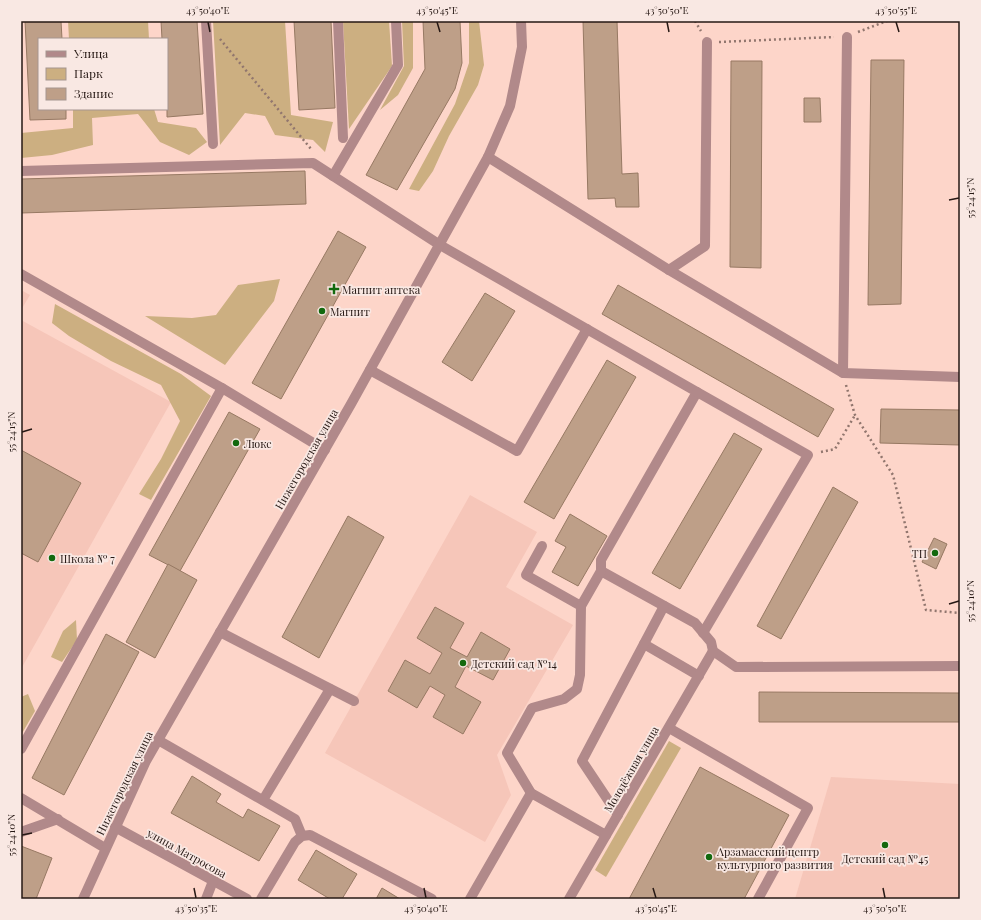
<svg xmlns="http://www.w3.org/2000/svg" width="981" height="920" font-family="'Playfair Display',serif">
<rect width="100%" height="100%" fill="#fdd5c9"/>
<g fill="#f6c6b9">
<path d="M21,290L30,295L21,310Z"/>
<path d="M21,320L171,402L21,669Z"/>
<path d="M470,495L537,532L506,587L573,625L497,755L511,795L485,842L325,753Z"/>
<path d="M831,777L960,784V899H795Z"/>
</g>
<g fill="#ccaf81">
<path d="M68,21H148L149,39H69Z"/>
<path d="M213,21H285L291,115L333,122L325,152L313,140L275,135L265,116L245,113L220,145Z"/>
<path d="M343,21H389L392,66L349,129Z"/>
<path d="M402,21H413V68L398,95L380,110L404,66Z"/>
<path d="M469,21H479L484,65L478,85L449,136L433,171L419,191L409,189L455,104L469,63Z"/>
<path d="M73,109H154L158,122L196,128L207,142L189,155L160,142L138,114L92,118L93,145L52,155L21,158V133L73,128Z"/>
<path d="M280,279L274,301L225,365L145,316L192,318L216,315L238,285Z"/>
<path d="M55,304L181,374L211,396L151,500L139,494L161,459L180,421L161,385L111,361L69,336L52,323Z"/>
<path d="M76,620L77,640L62,662L51,657L63,631Z"/>
<path d="M28,694L35,711L21,735V697Z"/>
<path d="M669,741L681,748L606,877L595,870Z"/>
</g>
<g fill="#be9f88" stroke="#977963">
<path d="M25,21H61L62,39H39V109H66V119L30,120Z"/>
<path d="M161,21H197L203,114L167,117V39H162Z"/>
<path d="M294,21H331L335,108L299,110Z"/>
<path d="M423,21H460L462,63L455,89L397,190L366,175L425,69Z"/>
<path d="M583,21H617L622,174L638,173L639,207H616L615,198L588,199Z"/>
<path d="M871,60H904L901,304L868,305Z"/>
<path d="M731,61H762L761,268L730,267Z"/>
<path d="M804,98H820L821,122H804Z"/>
<path d="M305,171L306,204L21,213V179Z"/>
<path d="M338,231L366,247L281,399L252,383Z"/>
<path d="M618,285L834,409L818,437L602,314Z"/>
<path d="M485,293L515,311L472,381L442,362Z"/>
<path d="M607,360L636,377L554,519L524,502Z"/>
<path d="M881,409L960,410V445L880,443Z"/>
<path d="M229,412L260,429L180,571L149,555Z"/>
<path d="M734,433L762,449L680,589L652,573Z"/>
<path d="M21,450L81,483L38,562L21,553Z"/>
<path d="M833,487L858,502L781,639L757,626Z"/>
<path d="M570,514L607,536L578,586L552,572L566,547L555,541Z"/>
<path d="M348,516L384,537L319,658L282,637Z"/>
<path d="M934,538L947,544L936,569L922,562Z"/>
<path d="M168,564L197,580L155,658L126,642Z"/>
<path d="M435,607L464,623L450,648L467,657L481,632L510,649L493,680L466,666L455,687L481,702L463,734L433,717L445,695L430,686L417,708L388,691L405,660L430,674L442,653L417,638Z"/>
<path d="M106,634L139,652L64,795L32,778Z"/>
<path d="M759,692L960,693V722H759Z"/>
<path d="M700,767L789,815L744,899H629Z"/>
<path d="M192,776L221,794L216,802L243,818L248,809L280,826L259,861L171,813Z"/>
<path d="M21,846L52,858L36,899H21Z"/>
<path d="M316,850L357,874L342,899H330L298,880Z"/>
<path d="M382,888L400,899H376Z"/>
</g>
<g fill="none" stroke-linecap="round" stroke-linejoin="round">
<g stroke="#91766e" stroke-width="2.5" stroke-dasharray="2 3" stroke-linecap="butt">
<path d="M695,21L701,31"/>
<path d="M858,32L887,21"/>
<path d="M220,39L311,149"/>
<path d="M719,42L834,37"/>
<path d="M846,385L855,415L893,475L926,610L960,613"/>
<path d="M821,452L835,449L855,415"/>
</g>
<g stroke="#b1898a" stroke-width="10">
<path d="M206,21L213,144"/>
<path d="M338,21L343,138"/>
<path d="M488,157L669,270L843,373L960,377"/>
<path d="M21,171L313,163L440,245L697,392L601,560V571L695,623L711,642L713,651L736,667L960,666"/>
<path d="M333,176L398,65L396,21"/>
<path d="M669,270L705,246L707,42"/>
<path d="M21,274L222,388L325,450"/>
<path d="M370,370L517,451L587,329"/>
<path d="M843,373L847,37"/>
<path d="M697,392L808,455L703,633"/>
<path d="M542,546L526,575L581,606L601,571"/>
<path d="M581,606L580,675L577,689L564,699L532,708L507,753L531,793L606,835"/>
<path d="M220,632L354,701"/>
<path d="M644,644L699,676"/>
<path d="M669,728L808,808L758,899"/>
<path d="M158,740L283,812L295,819L302,836"/>
<path d="M21,749L222,388"/>
<path d="M21,798L105,848"/>
<path d="M263,800L330,689"/>
<path d="M618,815L582,761L664,606"/>
<path d="M115,827L247,899"/>
<path d="M21,832L58,819"/>
<path d="M83,899L146,761L351,404L488,157L510,106L522,47L521,21"/>
<path d="M206,899L213,881"/>
<path d="M261,899L295,842L302,836L310,835L432,899"/>
<path d="M470,899L531,793"/>
<path d="M569,899L713,651"/>
</g>
</g>
<path fill="none" stroke="#261814" stroke-width="1.5" d="M208,22L210,32M437,22L440,32M667,22L669,32M896,22L899,32M949,200L959,198M22,432L32,429M949,604L959,601M22,835L32,833M194,888L196,898M424,888L426,898M653,888L656,898M883,888L885,898"/>
<g fill="#12690e" stroke="#f9e8e3" stroke-width="1.5">
<path d="M332 283h4v4h4v4h-4v4h-4v-4h-4v-4h4z"/>
<circle cx="322" cy="311" r="4"/>
<circle cx="236" cy="443" r="4"/>
<circle cx="935" cy="553" r="4"/>
<circle cx="52" cy="558" r="4"/>
<circle cx="463" cy="663" r="4"/>
<circle cx="885" cy="845" r="4"/>
<circle cx="709" cy="857" r="4"/>
</g>
<g text-anchor="middle" dominant-baseline="central" stroke-width="3.5" stroke-linejoin="round" paint-order="stroke">
<g font-size="11" fill="#261814" stroke="#f9e8e3" text-anchor="start">
<text x="342" y="289">Магнит аптека</text>
<text x="330" y="311">Магнит</text>
<text x="244" y="443">Люкс</text>
<text x="927" y="553" text-anchor="end">ТП</text>
<text x="60" y="558">Школа № 7</text>
<text x="471" y="663">Детский сад №14</text>
<text x="717" y="851">Арзамасский центр<tspan x="717" dy="13">культурного развития</tspan></text>
<text x="885" y="858" text-anchor="middle">Детский сад №45</text>
</g>
<g font-size="11" fill="#261814" stroke="#f9e8e3">
<text transform="translate(306 459) rotate(-60)">Нижегородская улица</text>
<text transform="translate(631 769) rotate(-60)">Молодёжная улица</text>
<text transform="translate(124 783) rotate(-64)">Нижегородская улица</text>
<text transform="translate(187 853) rotate(29)">улица Матросова</text>
</g>
</g>
<rect width="981" height="920" fill="none" stroke="#f9e8e3" stroke-width="44"/>
<rect x="38" y="38" width="130" height="72" fill="#f9e8e3" stroke="#a59590"/>
<rect x="46" y="51" width="20" height="6" fill="#b1898a" stroke="#a59590"/>
<text x="74" y="58" font-size="12" fill="#261814">Улица</text>
<rect x="46" y="68" width="20" height="12" fill="#ccaf81" stroke="#a59590"/>
<text x="74" y="78" font-size="12" fill="#261814">Парк</text>
<rect x="46" y="88" width="20" height="12" fill="#be9f88" stroke="#a59590"/>
<text x="74" y="98" font-size="12" fill="#261814">Здание</text>
<rect x="22" y="22" width="937" height="876" fill="none" stroke="#261814" stroke-width="1.5"/>
<g font-size="10" text-anchor="middle" fill="#261814">
<text x="208" y="14">43°50'40"E</text>
<text x="437" y="14">43°50'45"E</text>
<text x="667" y="14">43°50'50"E</text>
<text x="896" y="14">43°50'55"E</text>
<text transform="translate(970 198) rotate(-90)" y="4">55°24'15"N</text>
<text transform="translate(11 432) rotate(-90)" y="4">55°24'15"N</text>
<text transform="translate(970 601) rotate(-90)" y="4">55°24'10"N</text>
<text transform="translate(11 835) rotate(-90)" y="4">55°24'10"N</text>
<text x="196" y="912">43°50'35"E</text>
<text x="426" y="912">43°50'40"E</text>
<text x="656" y="912">43°50'45"E</text>
<text x="885" y="912">43°50'50"E</text>
</g>
</svg>
